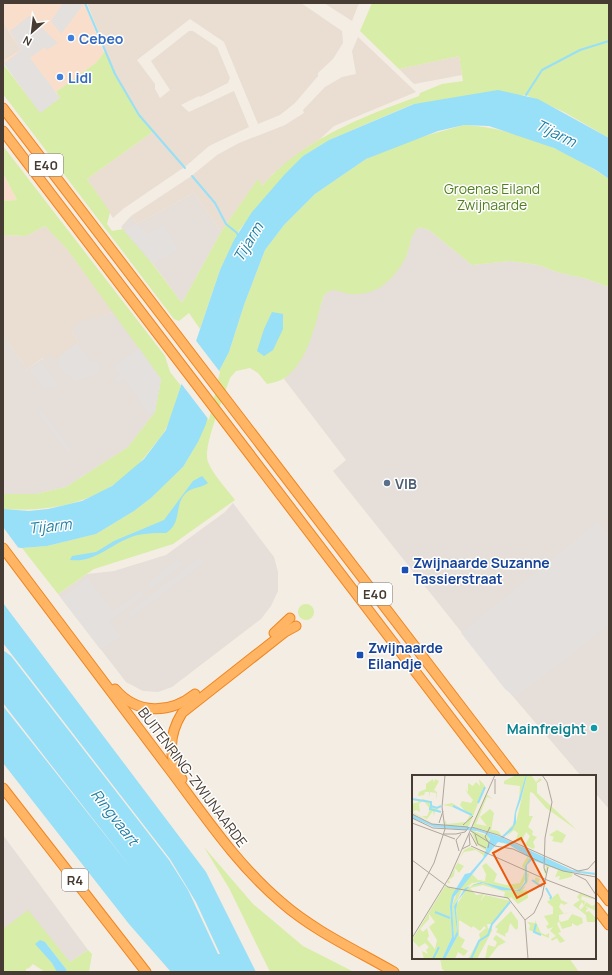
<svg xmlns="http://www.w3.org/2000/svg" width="612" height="975" font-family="Manrope,sans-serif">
<rect width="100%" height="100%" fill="#f4ede3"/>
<g fill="#e9ded1">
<path d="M87,3H301L342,31L343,43L333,59L318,73V76L295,103L280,115L258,124L224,42L190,19L137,60L155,84V89L160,98L170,90L151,61L189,31H193L217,47L230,78L228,83L200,97L199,96L181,105L189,112L234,91L249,127L209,146L186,166L123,209L113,218L87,179L154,131L139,115L115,74Z"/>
<path d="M324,3H359L352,21Z"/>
<path d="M3,22L21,50L3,61Z"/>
<path d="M358,37L416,92L334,126L319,140L304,149L273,174L262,186L258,180L221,232L194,193L137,224L131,216L190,177L217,155L239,143L285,125L304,113L303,110L325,87L342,77L356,74L352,51Z"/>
<path d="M459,56L462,75L414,84L399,69Z"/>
<path d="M45,226L67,249L113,312L95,318L72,331L79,342L54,360L43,358L27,369L3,335V235L26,236Z"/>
</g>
<g fill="#f9dfcb">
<path d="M3,3H84L104,52L97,62L56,92L3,64V61L21,50L3,22Z"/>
<path d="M3,173L7,181L17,200L3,201Z"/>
</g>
<g fill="#e6ded9">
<path d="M194,193L221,232L182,303L150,260L121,227L131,216L137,224Z"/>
<path d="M419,227L429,230L472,265L510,261L538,265L557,272L587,279L609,287V809L595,793V776H581L510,693L333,471L346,460L284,379L299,362L310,340L324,295L330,290L336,289L350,294L407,254L413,232Z"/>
<path d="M113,312L161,379L155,412L128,447L66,487L36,494H3V335L27,369L50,354L54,359L79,342L72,331L73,324Z"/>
<path d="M233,503L274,557L278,572V591L271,606L261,619L172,687L158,692L143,691L126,682L58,594L87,574L114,571L166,555L225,512Z"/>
<path d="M3,835L88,950L70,962L28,911L3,929Z"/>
</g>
<g fill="#d8eda7">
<path d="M372,3H609V138L564,112L526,95L413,104L329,140L303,156L240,229L220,270L200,329L189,313L179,321L174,319L3,94V64L40,112L60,98L56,92L97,62L104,52H106C118,81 133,108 154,131L87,179L110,212L107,224L112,231L123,229L142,250L182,303L221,232L258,179L262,186C303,139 362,117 419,96L420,93L442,84L463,81L459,56L399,69L360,31Z"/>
<path d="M464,125C515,128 567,150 609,179V287L587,279L557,272L538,265L510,261L472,265L429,230L419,227C410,234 411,244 407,254C402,266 393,278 382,286C373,292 361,295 350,294C338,292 334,286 324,295C315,322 310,359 285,378C280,381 273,383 267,384L258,373L250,368L236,371L230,378C225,394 202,447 208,462C214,476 226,488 235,500L173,544L94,569L58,594L22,548L47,546L96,534L134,511L151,498L183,467L198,442L218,373L229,352L244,305L265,250L284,225L315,194L366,159L414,139Z"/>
<path d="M3,146L165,356L170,372L181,386C176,400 173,416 166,429C162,436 156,443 151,449C115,498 62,513 3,509V494H36L66,487L128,447L155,412L161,379L67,249L45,226L26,236L3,235V201L17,200L3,173Z"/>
<circle cx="306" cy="612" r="8"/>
<path d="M204,847L253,904L303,946L354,972H270L229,888Z"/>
<path d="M28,910L70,962L88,950L92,954L89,972H67L66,969L45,942L57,972H45L33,964L29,968L26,969V972H3V929Z"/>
<path d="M440,958H569L579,972H446L442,969Z"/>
</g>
<g fill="#e4e0dd">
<path d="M63,3H82L83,5L61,34L51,21Z"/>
<path d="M29,16L58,43L47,50L45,47L30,58L60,98L40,113L4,64L21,50L10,31Z"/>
<path d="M138,224L141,229L143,227L147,234L164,225L178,250L153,264L124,231Z"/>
<path d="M77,343L91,362L95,360L101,368L98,369V374L73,381L71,375L66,376L57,364L60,360L58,357Z"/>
<path d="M139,348L161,379L155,412L150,415L123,378L117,383L114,379L120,375L113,367Z"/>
<path d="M42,362L58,386L56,387H47L44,389L30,370Z"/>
<path d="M41,409L71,450L67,452L37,411Z"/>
<path d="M598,522L609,537V625L515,697L505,689L461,633Z"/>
<path d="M200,557L204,562L131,618L128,613Z"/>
<path d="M178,559L183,565L151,589L147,584Z"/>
<path d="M88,578L113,611L141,591L144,595L109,621L121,636L101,650L61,598Z"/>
</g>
<g fill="#98dff8">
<path d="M498,90L538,99L609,138V179L596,170L554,148L489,126L464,125L438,131L366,159L315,194L284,225L265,250L244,305L229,352L218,373L206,424L198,442L183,467L151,498L134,511L96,534L47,546L22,548L3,546V509L29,511L48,509L82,501L112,486L144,459L166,430L220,270L234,240L252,212L285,174L303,156L329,140L414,104Z"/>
<path d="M272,312L283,314V329L273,350L264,356L257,351L264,329Z"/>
<path d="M202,476L208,483C202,488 193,487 187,492C173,504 183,523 166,533C154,533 140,533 129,538C109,546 93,563 70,560L72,556L96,552L114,541L164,520L193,481Z"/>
<path d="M3,603L206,872L256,972H171L129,924L3,763V706L132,869L3,703V650L11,656L169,860L188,890L218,954H220L196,902L170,859L3,643Z"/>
<path d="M40,940L45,942L66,969L67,972H57L52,963L35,944Z"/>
</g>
<g fill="#f4ede3">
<path d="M194,338L220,372L209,420L180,382Z"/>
<path d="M3,527L20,550L3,548Z"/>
</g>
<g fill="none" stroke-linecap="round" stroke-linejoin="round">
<g stroke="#98dff8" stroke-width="2">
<path d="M85,3L115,74L139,115L185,168"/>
<path d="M526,95L542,70L580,50L609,41"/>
<path d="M192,176L215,203L226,224L237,233L238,236"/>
</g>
<defs>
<g id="highway">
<path d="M3,108L514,776"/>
<path d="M3,131L495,776"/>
<path d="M3,548C58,620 112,693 167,766C202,812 236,864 281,902C314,931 356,950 394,972"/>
<path d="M274,633L290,618"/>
<path d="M115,689C137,715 170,714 195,694"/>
<path d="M182,779C167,758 169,734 182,713L285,632L296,626"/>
<path d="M3,788L146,972"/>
<path d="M595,883L609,901"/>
<path d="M595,907L609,925"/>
</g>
</defs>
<use href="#highway" stroke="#ef8622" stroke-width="11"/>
<use href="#highway" stroke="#ffb563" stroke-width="9"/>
</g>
<g fill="#3f7fe0" stroke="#fff" stroke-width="1.5">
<circle cx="71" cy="38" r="4"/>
<circle cx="60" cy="77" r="4"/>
</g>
<circle fill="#5c6f8a" stroke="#fff" stroke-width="1.5" cx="387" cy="483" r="4"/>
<g fill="#1a4fb4" stroke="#fff" stroke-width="1.5">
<rect x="401" y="566" width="8" height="8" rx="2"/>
<rect x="356" y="651" width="8" height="8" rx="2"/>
</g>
<circle fill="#0f9aa8" stroke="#fff" stroke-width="1.5" cx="594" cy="728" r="4"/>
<g text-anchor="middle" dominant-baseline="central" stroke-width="3" stroke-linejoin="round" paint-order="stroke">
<g fill="#fff" stroke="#7e7670" stroke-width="1">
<rect x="29" y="154" width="34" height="22" rx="3"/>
<rect x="358" y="583" width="34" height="22" rx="3"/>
<rect x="62" y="869" width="26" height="22" rx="3"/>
</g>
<g font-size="13" font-weight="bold" fill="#473c33">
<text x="46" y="165">E40</text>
<text x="375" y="594">E40</text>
<text x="75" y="880">R4</text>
</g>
<g font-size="14" font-weight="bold" fill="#366cbe" stroke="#fff" text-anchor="start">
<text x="79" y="38">Cebeo</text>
<text x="68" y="77">Lidl</text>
</g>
<g font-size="14" fill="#517f20" stroke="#fff">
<text x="492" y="188">Groenas Eiland<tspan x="492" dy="16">Zwijnaarde</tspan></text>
</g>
<g font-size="14" font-weight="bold" fill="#4e5e75" stroke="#fff" text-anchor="start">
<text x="395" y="483">VIB</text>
</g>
<g font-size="14" font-weight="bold" fill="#164399" stroke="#fff" text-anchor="start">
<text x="413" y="562">Zwijnaarde Suzanne<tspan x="413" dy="16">Tassierstraat</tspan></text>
<text x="368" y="647">Zwijnaarde<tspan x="368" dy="16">Eilandje</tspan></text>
</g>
<g font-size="14" font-weight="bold" fill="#0d838f" stroke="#fff" text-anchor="end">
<text x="586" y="728">Mainfreight</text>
</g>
<g font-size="14" fill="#473c33" stroke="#fff">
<text transform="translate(193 777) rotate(53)">BUITENRING-ZWIJNAARDE</text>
</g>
<g font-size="15" font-style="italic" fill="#1e7fa4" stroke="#fff">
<text transform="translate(556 133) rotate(26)">Tijarm</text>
<text transform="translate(248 242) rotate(-59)">Tijarm</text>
<text transform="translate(50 526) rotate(-6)">Tijarm</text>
<text transform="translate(115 817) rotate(52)">Ringvaart</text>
</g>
</g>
<g transform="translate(412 775)">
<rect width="184" height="184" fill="#f4ede3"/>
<path d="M104,0H114L113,5L108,25L103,37V44L101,51L96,57L91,61L102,48L103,36L107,25L108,11L92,9V6ZM115,0H119L124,7L128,3L130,5L125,8V18L165,55L134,33L121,18L118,17L117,41H121L116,52L121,56L120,60L125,62L121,67L123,72L121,74L113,70L118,61L114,57L109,67L104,65L106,58L102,55L95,61L104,48ZM21,4L22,8L23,4L27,6L22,15L25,17L24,25V18L18,17V22L17,17H13L12,20L6,21L7,17L14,14V9ZM67,4L73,11L57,51L33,50V45L35,49L54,47L58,40L47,33L31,30L40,28L54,37L48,30L50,26L59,28L61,25L56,19L53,13L56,17V8L61,11L64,7L68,11ZM74,19L81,24L75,22L64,49L75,51L68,42L78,34L82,38L79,55L86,56L90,61L60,51ZM0,24L8,26L11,24L20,27L19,30L28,36H23L22,41L21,36L15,44L10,41H15L18,34L11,25L7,29L8,37L4,35L0,37L22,48L0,38V29L7,27ZM59,55L76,61L78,67L75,76L64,69ZM145,55L154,60L150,68L140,66L142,62L137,60ZM58,72L73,78L72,81L64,75L52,77L48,83L44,92L46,88L52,91L47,98L43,93L42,101L37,105L38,108H35L52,75ZM115,82L118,83L113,91L114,103L108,114H93L69,107L60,108L51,115L46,114L60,99L66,105L73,106L74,99L70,91L74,88L85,99L82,107L94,110L108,108L113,96L110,91ZM133,87L148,95L162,97L159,99L161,100L159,102L147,105L148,101L143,102L146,95L139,92H135L134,101L131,94L133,95L134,93ZM115,98L133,106L128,104L126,108L122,106L124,102L117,99L116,106L113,112L110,116L115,115L116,123L106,129L99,122L97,124L92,122L93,117L71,110L58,113L64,120L72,119L68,127L73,120L99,126L86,144L80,149H75L76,154L80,151V156L65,184H56L68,163L67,159L74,153L72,151L68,156L61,151L54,163L60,153L47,145V161L53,165L49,172L56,176L52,181L46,177L43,184H33L46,160L44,131L54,115L62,109L71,108L89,115L106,116L114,110ZM33,111L44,114L38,131L40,162L30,184H12L10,176L16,179L14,175L17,172L13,168L7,172L0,165ZM17,139L23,147L17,152L25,165L23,174L15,164L17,161L15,153L11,157L8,154L17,144ZM46,115H50L42,131L45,156L42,164L40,131ZM146,118L149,125L156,128L152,130L149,128L147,132L152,139L158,137L154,138L147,140V145L149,147L156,145L160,139L170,143L171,148L165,151L160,148V151L150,154L147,146L145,149L149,157L146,158L153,166L148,168L145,163L140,166L139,164L144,161L138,156L141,152L136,154L134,151L137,149L132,141L141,139V132L135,127ZM168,118L184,125L170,121L169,125L173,126L172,131L170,127L167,132L168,135L172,131L174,127L180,131L184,129V139V136L173,131L176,134L174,135V137L177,136L183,142L184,139L183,147H175L174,140L161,130L168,125L165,122ZM99,136L106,146V153L104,155L98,148L96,157L93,159L94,162L84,157L86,154L83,152ZM123,145L129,158L134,160L137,158V163L117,155L118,150L115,147L123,148ZM84,160L94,167L86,171L76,184H73L76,170L83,172L85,167L81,164Z" fill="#d8eda7" fill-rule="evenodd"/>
<path d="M114,0H115L109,24L104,38V48L100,55L91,63L160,95L184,98V100L151,96L120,85L115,90V107L108,116L89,115L71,108L58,111L46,125L44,134L46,160L33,184H30L40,162L38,131L40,120L53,99L58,98L71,83L78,64L74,59L65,56L22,52L0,43V39L19,49L60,52L89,62L101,51L103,37ZM86,67L96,69L118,83L113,91V107L108,114L104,115L69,107L53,113L42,131L45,156L42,163L40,131L42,122Z" fill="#98dff8" fill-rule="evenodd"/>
<path fill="none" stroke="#98dff8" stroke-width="2" d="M0,24L19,27V31L25,33L29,31M66,28L73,12M19,31L18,34L29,37M41,31L60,40M120,105L130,112M134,113L139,122L138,124M23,137L38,143M124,149L122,157L129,160M21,184L27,172M59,184L67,166L76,160L80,149L98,127"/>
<path fill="none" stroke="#afa69d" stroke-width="1" d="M130,0L135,7L140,27L133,63L132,93L134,98M83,19V4M0,39L20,49L56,52M0,43L21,53L55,55M0,48L43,64M27,48L31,36M51,50L61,41M60,52L86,60L166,96L176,94L184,85M59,56L83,71L101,74L131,88M58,58L65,71M31,59H44L53,57L57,52M63,59L66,69L74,73M59,71L135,105L184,124M76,73L77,68L73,62L78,52M50,74L58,70L57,59M47,76L44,65L49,59M0,85L36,112L96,123L113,145M133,89L151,96L184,102M162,99L174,105L184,120M7,116L22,88L33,54L30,32L33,0M0,163L38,101L83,0M116,184L113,145L122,138L130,121L136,92"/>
<path fill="#e8590c" fill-opacity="0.15" stroke="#e8590c" stroke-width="2" d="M109,63L133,108L105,123L81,78Z"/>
<rect width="184" height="184" fill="none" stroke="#473c33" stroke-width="2"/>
</g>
<rect width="612" height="975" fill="none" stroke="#473c33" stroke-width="8"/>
<g transform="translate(32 32) rotate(208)" stroke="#ffffff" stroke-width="3" paint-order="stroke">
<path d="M0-3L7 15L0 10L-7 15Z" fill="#473c33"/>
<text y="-6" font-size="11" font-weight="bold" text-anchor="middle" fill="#473c33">N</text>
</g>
</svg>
